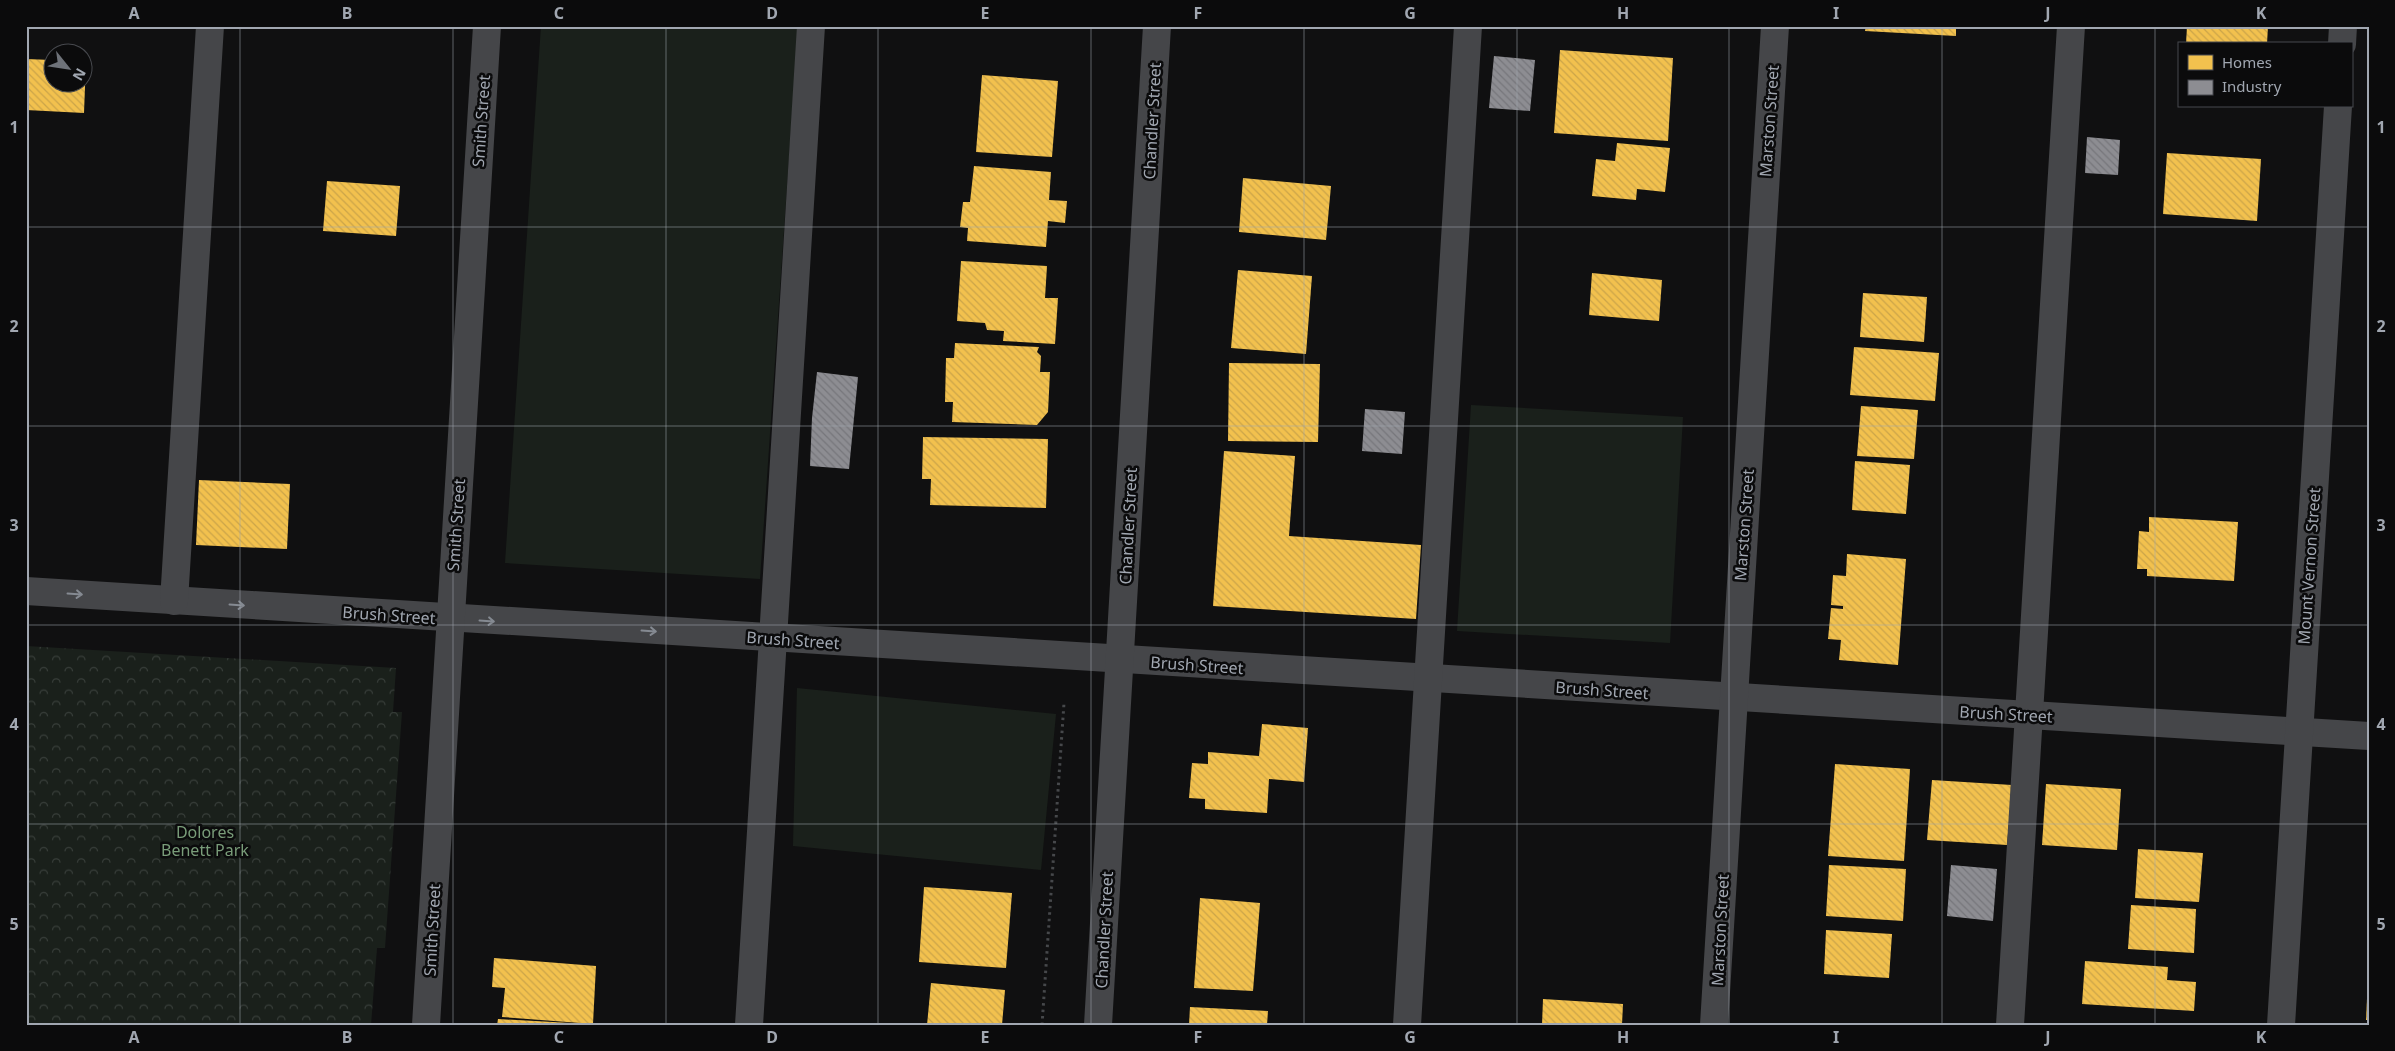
<svg xmlns="http://www.w3.org/2000/svg" width="2395" height="1051" font-family="'Noto Sans',sans-serif">
<defs>
<pattern id="park-crowns" width="20" height="18" patternUnits="userSpaceOnUse" patternTransform="scale(1.25)"><rect width="20" height="18" fill="#1a201b"/><path d="M2 6a3 3 0 1 1 6 0M12 15a3 3 0 1 1 6 0" fill="none" stroke="#383e3a"/></pattern>
<pattern id="homes-back-hatch" width="6" height="6" patternUnits="userSpaceOnUse" patternTransform="scale(1.25)"><rect width="6" height="6" fill="#f2c14e"/><path d="M-1 5l2 2M0 0l6 6M5-1l2 2" fill="none" stroke="#cba449"/></pattern>
<pattern id="industry-back-hatch" width="6" height="6" patternUnits="userSpaceOnUse" patternTransform="scale(1.25)"><rect width="6" height="6" fill="#8d8d92"/><path d="M-1 5l2 2M0 0l6 6M5-1l2 2" fill="none" stroke="#76767b"/></pattern>
</defs>
<rect width="100%" height="100%" fill="#101011"/>
<g fill="#1a201b">
<path d="M541,26H798L760,579L505,563Z"/>
<path d="M1471,405L1683,417L1670,643L1457,631Z"/>
<path d="M797,688L1056,714L1041,870L793,846Z"/>
</g>
<path fill="url(#park-crowns)" d="M26,646L396,668L393,712H402L385,948H377L371,1025H26Z"/>
<g fill="url(#homes-back-hatch)">
<path d="M1866,26H1956V36L1865,31Z"/>
<path d="M2187,26H2268L2267,44H2186Z"/>
<path d="M1560,50L1673,58L1668,141L1554,133Z"/>
<path d="M26,59L52,60V82H82V61H86L84,113L26,110Z"/>
<path d="M982,75L1058,81L1052,157L976,152Z"/>
<path d="M1617,143L1670,148L1665,192L1637,189L1636,200L1592,196L1596,159L1615,161Z"/>
<path d="M2167,153L2261,159L2257,221L2163,214Z"/>
<path d="M974,166L1051,172L1049,200L1067,201L1065,223L1048,221L1046,247L967,241L968,228L960,227L963,202H970Z"/>
<path d="M1243,178L1331,186L1326,240L1239,232Z"/>
<path d="M327,181L400,186L396,236L323,231Z"/>
<path d="M961,261L1047,266L1045,298H1058L1055,344L1003,341L1004,331L987,330L985,323L957,321Z"/>
<path d="M1238,270L1312,276L1306,354L1231,348Z"/>
<path d="M1592,273L1662,280L1659,321L1589,315Z"/>
<path d="M1863,293L1927,297L1924,342L1860,337Z"/>
<path d="M955,343L1039,347L1037,352L1041,356L1040,372H1050L1048,412L1037,425L952,422L953,402H945L946,358H954Z"/>
<path d="M1854,347L1939,353L1935,401L1850,395Z"/>
<path d="M1229,363L1320,364L1318,442L1228,441Z"/>
<path d="M1861,406L1918,410L1914,459L1857,456Z"/>
<path d="M923,437L1048,439L1046,508L930,505L931,479H922Z"/>
<path d="M1224,451L1295,456L1289,536L1421,545L1416,619L1213,606Z"/>
<path d="M1855,461L1910,465L1906,514L1852,510Z"/>
<path d="M199,480L290,484L287,549L196,545Z"/>
<path d="M2149,517L2238,522L2234,581L2147,576V569H2137L2139,531L2149,532Z"/>
<path d="M1847,554L1906,559L1898,665L1839,660L1841,640L1828,639L1831,608L1843,609V606L1831,605L1833,575L1846,576Z"/>
<path d="M1262,724L1308,728L1304,782L1269,779L1267,813L1205,809V799L1189,798L1192,763L1208,764V752L1259,756Z"/>
<path d="M1835,764L1910,769L1904,861L1828,856Z"/>
<path d="M1932,780L2012,785L2007,845L1927,840Z"/>
<path d="M2046,784L2121,789L2117,850L2042,845Z"/>
<path d="M2138,849L2203,853L2199,902L2135,898Z"/>
<path d="M1829,865L1906,869L1903,921L1826,916Z"/>
<path d="M924,887L1012,893L1006,968L919,962Z"/>
<path d="M1200,898L1260,903L1253,991L1194,988Z"/>
<path d="M2131,905L2196,909L2194,953L2128,949Z"/>
<path d="M1826,930L1892,934L1889,978L1824,974Z"/>
<path d="M494,958L596,966L593,1024L502,1017L505,988L492,987Z"/>
<path d="M2085,961L2168,967L2167,980L2196,982L2194,1011L2082,1004Z"/>
<path d="M931,983L1005,990L1002,1025H927Z"/>
<path d="M1543,999L1623,1004L1622,1025H1542Z"/>
<path d="M2367,999H2369V1020H2366Z"/>
<path d="M1190,1007L1268,1011L1267,1025H1189Z"/>
<path d="M498,1019L571,1023V1025H497Z"/>
</g>
<g fill="url(#industry-back-hatch)">
<path d="M1494,56L1535,60L1530,111L1489,108Z"/>
<path d="M2087,137L2120,140L2118,175L2085,173Z"/>
<path d="M817,372L858,377L849,469L810,466L812,418Z"/>
<path d="M1365,409L1405,412L1402,454L1362,451Z"/>
<path d="M1951,865L1997,869L1993,921L1947,916Z"/>
</g>
<g fill="none" stroke-linecap="round" stroke-linejoin="round">
<path stroke="#46484b" stroke-width="3" stroke-dasharray="2.5 4" stroke-linecap="butt" d="M1042,1025L1064,703"/>
<g stroke="#454649" stroke-width="28">
<path d="M2342,44L2343,26"/>
<path d="M26,591L2369,736"/>
<path d="M174,601L210,26"/>
<path d="M426,1025L487,26"/>
<path d="M749,1025L811,26"/>
<path d="M1098,1025L1157,26"/>
<path d="M1407,1025L1468,26"/>
<path d="M1714,1025L1775,26"/>
<path d="M2010,1025L2071,26"/>
<path d="M2281,1025L2338,106"/>
</g>
</g>
<defs><path id="oneway-shaft" d="M-6 0H5M1.5-3L5.5 0L1.5 3" fill="none" stroke-width="1.6" stroke-linecap="round" stroke-linejoin="round" transform="scale(1.25)"/></defs>
<g stroke="#858a92">
<use href="#oneway-shaft" transform="translate(75 594) rotate(4)"/>
<use href="#oneway-shaft" transform="translate(237 605) rotate(4)"/>
<use href="#oneway-shaft" transform="translate(487 621) rotate(4)"/>
<use href="#oneway-shaft" transform="translate(649 631) rotate(4)"/>
</g>
<path fill="none" stroke="#a1a7b1" stroke-width="1" stroke-opacity="0.55" d="M240,26V1025M453,26V1025M666,26V1025M878,26V1025M1091,26V1025M1304,26V1025M1517,26V1025M1729,26V1025M1942,26V1025M2155,26V1025M26,227H2369M26,426H2369M26,625H2369M26,824H2369"/>
<g text-anchor="middle" dominant-baseline="central" stroke-width="5" stroke-linejoin="round" paint-order="stroke">
<g font-size="16" fill="#a1a7b1" stroke="#0b0b0c">
<text transform="translate(481 121) rotate(-86)">Smith Street</text>
<text transform="translate(1152 121) rotate(-87)">Chandler Street</text>
<text transform="translate(1769 121) rotate(-86)">Marston Street</text>
<text transform="translate(456 525) rotate(-86)">Smith Street</text>
<text transform="translate(1744 525) rotate(-86)">Marston Street</text>
<text transform="translate(1128 526) rotate(-87)">Chandler Street</text>
<text transform="translate(2309 566) rotate(-86)">Mount Vernon Street</text>
<text transform="translate(389 615) rotate(4)">Brush Street</text>
<text transform="translate(793 640) rotate(4)">Brush Street</text>
<text transform="translate(1197 665) rotate(4)">Brush Street</text>
<text transform="translate(1602 690) rotate(4)">Brush Street</text>
<text transform="translate(2006 714) rotate(3)">Brush Street</text>
<text transform="translate(432 930) rotate(-87)">Smith Street</text>
<text transform="translate(1104 930) rotate(-87)">Chandler Street</text>
<text transform="translate(1720 930) rotate(-87)">Marston Street</text>
</g>
<g font-size="16" fill="#799c79" stroke="#0b0b0c">
<text x="205" y="832">Dolores<tspan x="205" dy="18">Benett Park</tspan></text>
</g>
</g>
<rect width="2395" height="1051" fill="none" stroke="#0b0b0c" stroke-width="55"/>
<rect x="2178" y="42" width="175" height="65" fill="#0b0b0c" stroke="#47494e"/>
<rect x="2188" y="55" width="25" height="15" fill="#f2c14e" stroke="#47494e"/>
<text x="2222" y="68" font-size="15" fill="#a1a7b1">Homes</text>
<rect x="2188" y="80" width="25" height="15" fill="#8d8d92" stroke="#47494e"/>
<text x="2222" y="92" font-size="15" fill="#a1a7b1">Industry</text>
<g transform="translate(68 68) rotate(120)"><circle r="24" fill="#0b0b0c" stroke="#47494e"/>
<path d="M0-4L9 19L0 12L-9 19Z" fill="#6e7279"/>
<text y="-8" font-size="14" font-weight="bold" text-anchor="middle" fill="#a1a7b1">N</text>
</g>
<rect x="28" y="28" width="2340" height="996" fill="none" stroke="#a1a7b1" stroke-width="2"/>
<g font-size="16" text-anchor="middle" font-weight="bold" fill="#a1a7b1">
<text x="134" y="19">A</text>
<text x="347" y="19">B</text>
<text x="559" y="19">C</text>
<text x="772" y="19">D</text>
<text x="985" y="19">E</text>
<text x="1198" y="19">F</text>
<text x="1410" y="19">G</text>
<text x="1623" y="19">H</text>
<text x="1836" y="19">I</text>
<text x="2048" y="19">J</text>
<text x="2261" y="19">K</text>
<text x="14" y="133">1</text>
<text x="2381" y="133">1</text>
<text x="14" y="332">2</text>
<text x="2381" y="332">2</text>
<text x="14" y="531">3</text>
<text x="2381" y="531">3</text>
<text x="14" y="730">4</text>
<text x="2381" y="730">4</text>
<text x="14" y="930">5</text>
<text x="2381" y="930">5</text>
<text x="134" y="1043">A</text>
<text x="347" y="1043">B</text>
<text x="559" y="1043">C</text>
<text x="772" y="1043">D</text>
<text x="985" y="1043">E</text>
<text x="1198" y="1043">F</text>
<text x="1410" y="1043">G</text>
<text x="1623" y="1043">H</text>
<text x="1836" y="1043">I</text>
<text x="2048" y="1043">J</text>
<text x="2261" y="1043">K</text>
</g>
</svg>
